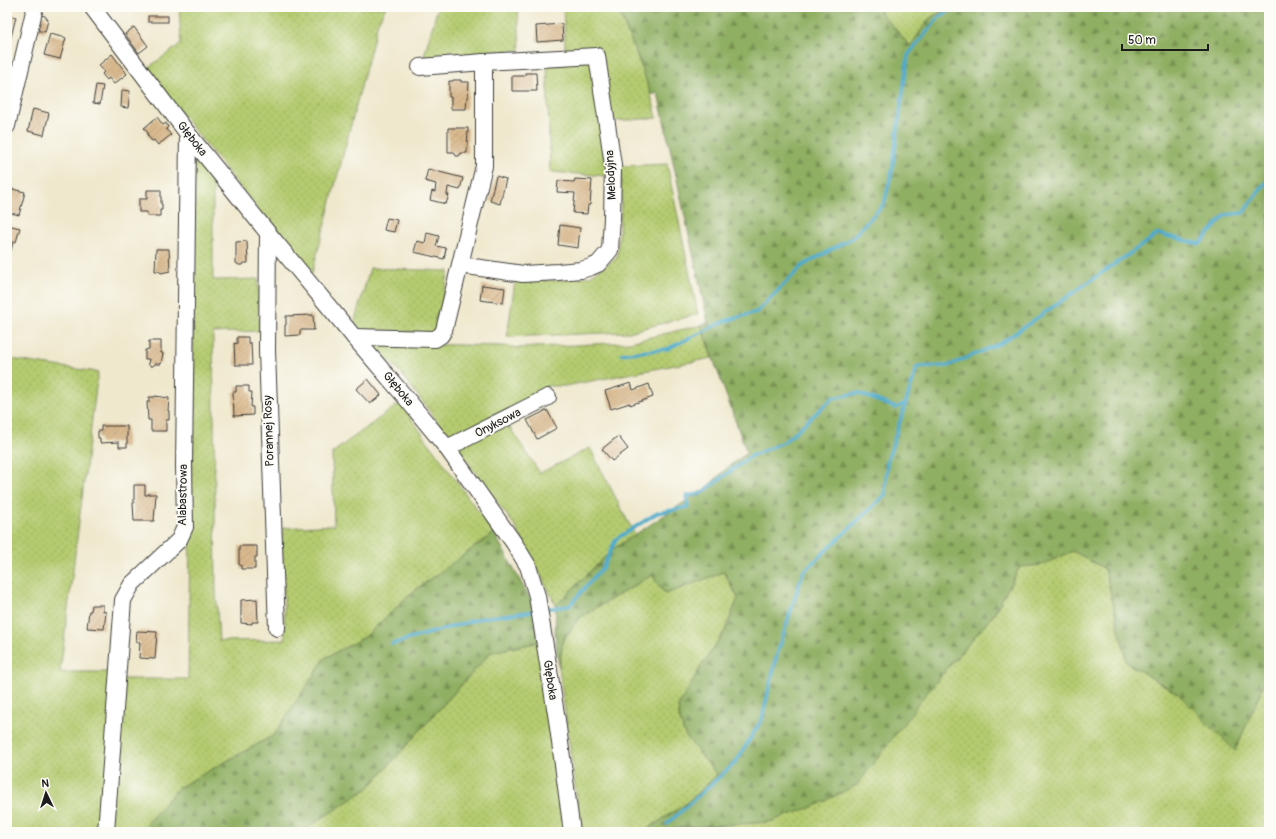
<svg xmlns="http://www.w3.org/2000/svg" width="1276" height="839" font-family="Pangolin,sans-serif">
<defs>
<pattern id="grass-dots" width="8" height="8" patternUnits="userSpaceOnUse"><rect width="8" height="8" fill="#b4cb70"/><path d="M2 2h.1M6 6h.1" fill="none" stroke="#9aae60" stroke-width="1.8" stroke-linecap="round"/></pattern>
<pattern id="forest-firs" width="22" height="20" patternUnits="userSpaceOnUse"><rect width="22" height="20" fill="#8faf62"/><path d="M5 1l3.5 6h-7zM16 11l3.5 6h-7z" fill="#748e50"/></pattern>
<pattern id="building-hatch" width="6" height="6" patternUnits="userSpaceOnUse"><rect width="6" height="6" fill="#d9b98e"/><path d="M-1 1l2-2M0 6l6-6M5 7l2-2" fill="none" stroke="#ba9e7a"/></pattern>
</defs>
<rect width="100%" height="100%" fill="#fdfcf7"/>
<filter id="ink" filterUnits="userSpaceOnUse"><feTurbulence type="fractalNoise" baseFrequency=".025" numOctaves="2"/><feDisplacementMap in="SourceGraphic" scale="8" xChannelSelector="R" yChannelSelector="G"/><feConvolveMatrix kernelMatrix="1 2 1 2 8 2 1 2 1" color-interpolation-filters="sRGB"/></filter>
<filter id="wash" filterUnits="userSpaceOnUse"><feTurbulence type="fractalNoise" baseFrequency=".012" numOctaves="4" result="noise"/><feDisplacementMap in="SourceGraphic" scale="16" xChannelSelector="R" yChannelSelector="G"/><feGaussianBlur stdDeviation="0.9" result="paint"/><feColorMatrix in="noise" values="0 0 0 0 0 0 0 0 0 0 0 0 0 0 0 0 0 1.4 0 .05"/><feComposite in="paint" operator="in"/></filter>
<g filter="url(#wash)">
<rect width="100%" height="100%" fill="#efe8cd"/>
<g fill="url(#grass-dots)" stroke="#687446">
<path d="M179,7H386L378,22L311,277L146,69L181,44Z"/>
<path d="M438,7H518L520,50L423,59Z"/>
<path d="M563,7H617C632,44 648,79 657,118L600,122L607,176L550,172L547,65H566Z"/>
<path d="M876,7H950L930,18L910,46Z"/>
<path d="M194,154L213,178V280L258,279L259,331L213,333L216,590L219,641L285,640L282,528L334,525L332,453L400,403L494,533L410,594L365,637L325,658L274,735L178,788L139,832H7V358L35,363L98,372L60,672H111L124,679H188L190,533L193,435Z"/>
<path d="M667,164L698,314L629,332L507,337L515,281L562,280L590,276L617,258L621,205V166Z"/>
<path d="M370,268L449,271L436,328L431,333L356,330L353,327Z"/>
<path d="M701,325L712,358L565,386H546L540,396L502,416L540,473L590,448L635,535L613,549L556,605L515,526L401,373L371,343L505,346L518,348L630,342Z"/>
<path d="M1073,551L1105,569L1127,663L1177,693L1235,750L1269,673V832H668L673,828L769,822L929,690L993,615L1020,567L1042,564Z"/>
<path d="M724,572L738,598L725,631L703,663L678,707L680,720L685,735L717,775L684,805L643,832H581L559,667L563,640L579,618L652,575L665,594Z"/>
<path d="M539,642L564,832H301L368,788L491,652Z"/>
</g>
<g fill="url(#forest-firs)" stroke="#56663f">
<path d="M617,7H876L910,46L930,18L950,7H1269V673L1235,751L1177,693L1127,663L1105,569L1073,551L1042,565L1020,567L993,615L929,690L857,785L815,806L769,822L674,828L668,832H643L684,805L717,775L685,735L680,720L678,707L703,663L725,631L738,598L724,572L665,594L652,575L579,618L563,640L559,667L555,633L556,605L613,549L706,488L729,466L747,453L701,325L708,322L658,93L651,95L640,62Z"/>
<path d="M494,533L534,606L539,642L491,652L368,788L301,832H139L178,788L274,735L325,658L365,637L410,594Z"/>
</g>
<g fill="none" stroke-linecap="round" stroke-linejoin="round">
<g stroke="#4daacc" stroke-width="3.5">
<path d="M621,354L667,349L725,321L757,312L802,266L852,238L884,204L892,171L908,55L939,17L956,7"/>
<path d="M543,609L569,606L603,567L616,539L657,513L688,507L687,496L700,494L751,456L784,442L833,398L858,393L896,408L905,404"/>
<path d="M392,644L482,618L535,611"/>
<path d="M667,824L736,762L762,719L776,658L803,572L885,495L887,462L917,367L948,366L1001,343L1158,234L1200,244L1225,215L1243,213L1269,178"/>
</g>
</g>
<g id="blocks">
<g fill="url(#building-hatch)">
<path d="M7,15L16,17L10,41L7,40Z"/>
<path d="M40,15L45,16L48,20L45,32L36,30Z"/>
<rect x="148" y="16" width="20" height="6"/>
<path d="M562,24L563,40L537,42L536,26Z"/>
<path d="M134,27L148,46L139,53L125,34Z"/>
<path d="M50,34L66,38L60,59L44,55Z"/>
<path d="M112,54L127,74L114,84L109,78L107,80L102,74L104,72L99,65Z"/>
<path d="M525,73H536L537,91H512V76H525Z"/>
<path d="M453,80H461V82H469L468,98H467L466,109H451V97H449V81H453Z"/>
<path d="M96,85L103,86L100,104L93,103Z"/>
<path d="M122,90L130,91L128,108L121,107Z"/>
<path d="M33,109L49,113L44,135L28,131Z"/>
<path d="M157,117L163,125L166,123L168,127L166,129L171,135L158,145L154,140L152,141L147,135L148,133L144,128Z"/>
<path d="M448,128H468L467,153H461L459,156H456L454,152H448Z"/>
<path d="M428,169L463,178L460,190L448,187L447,195H449L446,204L430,200L432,191L435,192L436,184L425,181Z"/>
<path d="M496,176L506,179L500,204L490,201Z"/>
<path d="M575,179L592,180L590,205H588L587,214L573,213L575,193L557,192L558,181L574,182Z"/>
<path d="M8,188L25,192L19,215L7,212L8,197L7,196V193Z"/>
<path d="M147,190H161V204H162V210H160V216H147V212H139V199H147Z"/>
<path d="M387,218L397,220L394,232L384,230Z"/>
<path d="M7,225L20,228L16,242H13L11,251L7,250Z"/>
<path d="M560,225L580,228L578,248L558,245Z"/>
<path d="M427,233L439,236L436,246L446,248L444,259L414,252L417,241L425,243Z"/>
<path d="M247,241L248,263H243L242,265H239L236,263V242Z"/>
<path d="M156,249H169L170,271L161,273L159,271H155Z"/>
<path d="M482,285L505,288L503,303L480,300Z"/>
<path d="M313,315L314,330H300V335L285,336V325H286V316Z"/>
<path d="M237,337H248V343H251L252,365H235L234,343L237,344Z"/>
<path d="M149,341H161V353H163L161,364H155L153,366H151L148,364L149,359H145V350L149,349Z"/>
<path d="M368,379L381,395L370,404L356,389Z"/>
<path d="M631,383L633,390L649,384L653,397L630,405V403L611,409L605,391Z"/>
<path d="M236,386H249V392H252L251,407H253V415L234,416L233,392H236Z"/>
<path d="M155,396L169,398L168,411H169V420H166V431H151V420H148L147,402H149V397H155Z"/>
<path d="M547,410L557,428L537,439L527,420Z"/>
<path d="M101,426H127V447H119V442L100,443V438H98V431H101Z"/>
<path d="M618,436L628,449L612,461L602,449Z"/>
<path d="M134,485H145V495H148V494H156L154,521H134L133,503H134Z"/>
<path d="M239,546H257V557H255V569H241V565H239Z"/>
<path d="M257,599L258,622H252V624L241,623V600Z"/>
<path d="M92,605H103V611L106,612L104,629L87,628L89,611H91Z"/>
<path d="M137,631L157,632L155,659L139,658L140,642H136Z"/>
</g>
</g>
</g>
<g filter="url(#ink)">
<use href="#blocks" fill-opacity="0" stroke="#3c3b37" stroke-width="1"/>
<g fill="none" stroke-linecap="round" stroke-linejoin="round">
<defs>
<g id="minor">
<path d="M92,7L188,134L268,233L354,337L406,398L447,448L514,543L528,566L537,596L557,720L572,832"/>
<path d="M420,67L484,62"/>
<path d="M7,126L35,7"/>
<path d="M268,233L267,351L277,628"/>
<path d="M354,337L435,339L441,335L444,330L484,166V62L597,56L613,165L612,218L610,250L598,264L591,267L581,270L558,272L523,274L460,265"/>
<path d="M447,448L548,397"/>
<path d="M106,832L123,600L132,584L179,540L185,527L184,466L188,134"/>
</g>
</defs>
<use href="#minor" stroke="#3c3b37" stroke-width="18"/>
<use href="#minor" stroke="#fff" stroke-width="16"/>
</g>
</g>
<g text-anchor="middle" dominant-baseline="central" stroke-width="4" stroke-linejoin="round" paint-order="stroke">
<g font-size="12" fill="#1c1c1c" stroke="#fdfcf7">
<text transform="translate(192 139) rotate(52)">Głęboka</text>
<text transform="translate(611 175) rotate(-93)">Melodyjna</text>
<text transform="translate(398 389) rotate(50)">Głęboka</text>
<text transform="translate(498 423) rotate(-27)">Onyksowa</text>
<text transform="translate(269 431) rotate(-92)">Porannej Rosy</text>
<text transform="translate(183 495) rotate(-89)">Alabastrowa</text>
<text transform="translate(550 680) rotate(81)">Głęboka</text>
</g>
</g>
<rect width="1276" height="839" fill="none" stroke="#fdfcf7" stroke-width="24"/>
<g transform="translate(46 793) rotate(356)" stroke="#fdfcf7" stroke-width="3" paint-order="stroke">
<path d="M0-3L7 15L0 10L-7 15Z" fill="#1c1c1c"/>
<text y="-6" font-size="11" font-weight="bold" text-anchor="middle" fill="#1c1c1c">N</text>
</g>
<path d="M1122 44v6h86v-6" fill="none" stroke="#1c1c1c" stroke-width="2"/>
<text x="1128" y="44" font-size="12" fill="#1c1c1c" stroke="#fdfcf7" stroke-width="3" paint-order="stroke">50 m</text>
</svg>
